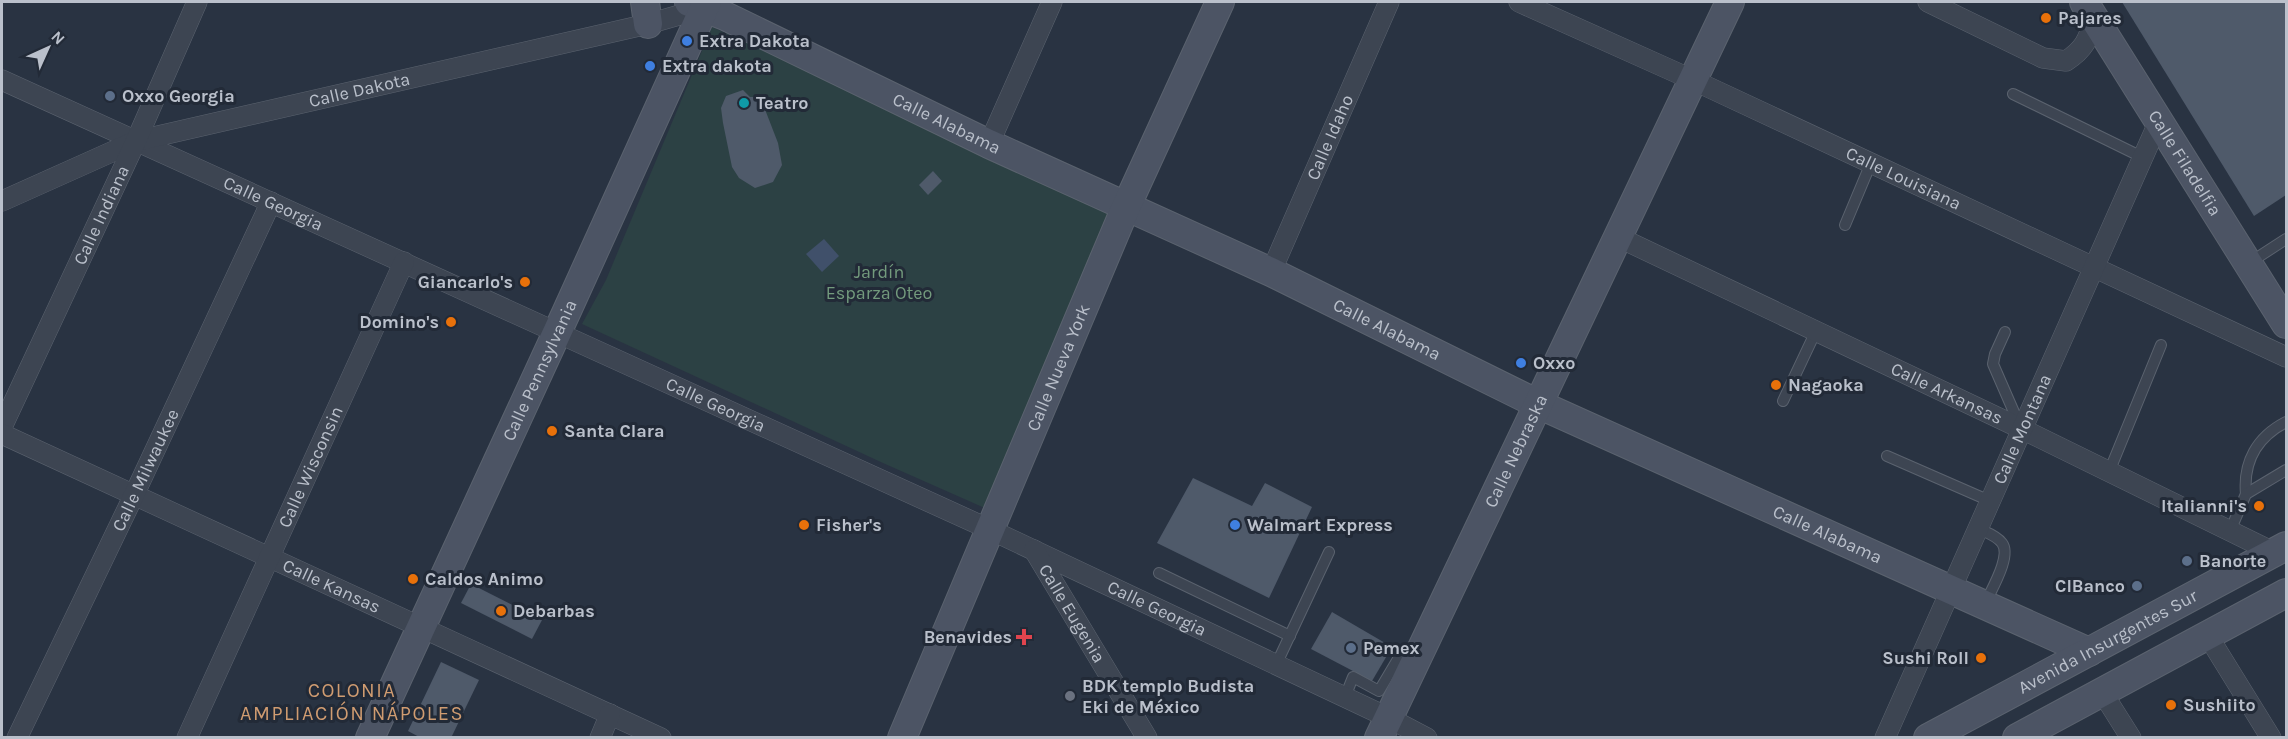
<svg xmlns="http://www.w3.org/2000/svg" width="2288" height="739" font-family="Karla,sans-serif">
<rect width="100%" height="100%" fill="#293342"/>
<path fill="#2c4144" d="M712,27L1123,216L987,509L883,463L582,324L606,280Z"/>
<path fill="#40506a" d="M824,239L839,256L822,272L806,254Z"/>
<g fill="#4f5a6a">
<path d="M2122,2H2286V195L2254,216Z"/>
<path d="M743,90L750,97H763L766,112L778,143L782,165L773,182L755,188L739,178L732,167L723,123L721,108L726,96Z"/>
<path d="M933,171L942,181L928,195L919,185Z"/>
<path d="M1193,478L1252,506L1265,483L1312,507L1269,598L1157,543Z"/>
<path d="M471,584L542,620L532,639L461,603Z"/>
<path d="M1332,612L1392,647L1372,681L1311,649Z"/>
<path d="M441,662L479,680L451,738H421L408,731Z"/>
</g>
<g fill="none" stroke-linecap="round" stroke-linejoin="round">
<defs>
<g id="lane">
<path d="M2013,94L2144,158"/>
<path d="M1845,225L1871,163"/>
<path d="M2249,263L2286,239"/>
<path d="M2005,332L1995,354L1993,364L2020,426"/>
<path d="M1783,401L1816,331"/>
<path d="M1887,456L1990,501"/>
<path d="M2109,472L2161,345"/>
<path d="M2246,494C2243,462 2257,437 2286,422"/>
<path d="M1977,528C1985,532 1996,535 2002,543C2012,556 1991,590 1985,604"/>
<path d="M2230,531L2246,494L2286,470"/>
<path d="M1159,573L1290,636"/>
<path d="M1276,665L1329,552"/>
<path d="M1345,697L1353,677L1379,691L1398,659L1413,665"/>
</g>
<g id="street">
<path id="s1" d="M1519,2L1693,80L2286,357"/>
<path d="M1928,2L2043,58L2066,61C2085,49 2088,39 2095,18"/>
<path id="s2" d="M2,80L991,530L1389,718L1427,738"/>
<path d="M989,144L1052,2"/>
<path id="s3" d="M2,201L136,141L648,24L704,8"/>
<path id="s4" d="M1618,237L2022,429L2275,553"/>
<path id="s5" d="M1271,272L1389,2"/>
<path id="s6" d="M2,427L136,141L197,2"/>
<path id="s7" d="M2,434L661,738"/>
<path id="s8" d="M1034,550L1147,738"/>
<path d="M2208,636L2271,738"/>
<path d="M2102,692L2131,738"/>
<path id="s9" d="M17,738L134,495L271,202"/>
<path id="s10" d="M187,738L404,262"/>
<path d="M600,738L610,714"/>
<path id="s11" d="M1885,738L2159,121"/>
</g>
<g id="secondary">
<path d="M645,2L648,24"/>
<path id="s12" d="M689,2L725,16L989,144L1271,272L1538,404L2089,652"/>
<path id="s13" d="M2084,2L2286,324"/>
<path id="s14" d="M370,738L566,313L707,2"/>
<path id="s15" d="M902,738L1126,207L1220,2"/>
<path id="s16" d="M1379,738L1730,2"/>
<path id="s17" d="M1928,738L2286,546"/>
<path d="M2017,738L2286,593"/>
</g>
</defs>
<use href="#lane" stroke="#5b636f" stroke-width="12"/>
<use href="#street" stroke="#5b636f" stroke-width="21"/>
<use href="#secondary" stroke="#5b636f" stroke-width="30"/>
<use href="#lane" stroke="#3d4552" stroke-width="10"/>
<use href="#street" stroke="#3d4552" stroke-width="20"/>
<use href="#secondary" stroke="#4c5464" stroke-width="28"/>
</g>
<g fill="#e8710a" stroke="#222a37" stroke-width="2">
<circle cx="2046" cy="18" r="6"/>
<circle cx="525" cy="282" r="6"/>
<circle cx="451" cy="322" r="6"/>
<circle cx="1776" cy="385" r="6"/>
<circle cx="552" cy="431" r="6"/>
<circle cx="2259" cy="506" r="6"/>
<circle cx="804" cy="525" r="6"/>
<circle cx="413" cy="579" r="6"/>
<circle cx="501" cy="611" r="6"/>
<circle cx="1981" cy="658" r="6"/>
<circle cx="2171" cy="705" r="6"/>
</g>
<g fill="#3f7fe0" stroke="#222a37" stroke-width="2">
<circle cx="687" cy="41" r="6"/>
<circle cx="650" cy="66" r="6"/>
<circle cx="1521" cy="363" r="6"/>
<circle cx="1235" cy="525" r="6"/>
</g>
<g fill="#5c6f8a" stroke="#222a37" stroke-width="2">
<circle cx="110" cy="96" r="6"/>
<circle cx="2187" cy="561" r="6"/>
<circle cx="2137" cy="586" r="6"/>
<circle cx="1351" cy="648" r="6"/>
</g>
<circle fill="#0f9aa8" stroke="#222a37" stroke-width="2" cx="744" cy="103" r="6"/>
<path fill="#e0444e" stroke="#222a37" stroke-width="2" d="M1021 628h6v6h6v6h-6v6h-6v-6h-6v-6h6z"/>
<circle fill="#6b7280" stroke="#222a37" stroke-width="2" cx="1070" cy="696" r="6"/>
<g text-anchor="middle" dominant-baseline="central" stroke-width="6" stroke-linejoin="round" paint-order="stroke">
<g font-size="18" font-weight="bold" fill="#bac0cb" stroke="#222a37" text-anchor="start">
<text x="2058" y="18">Pajares</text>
<text x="699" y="41">Extra Dakota</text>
<text x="662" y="66">Extra dakota</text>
<text x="122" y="96">Oxxo Georgia</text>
<text x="756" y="103">Teatro</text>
<text x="513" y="282" text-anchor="end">Giancarlo's</text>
<text x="439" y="322" text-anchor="end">Domino's</text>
<text x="1533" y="363">Oxxo</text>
<text x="1788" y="385">Nagaoka</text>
<text x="564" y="431">Santa Clara</text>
<text x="2247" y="506" text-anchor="end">Italianni's</text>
<text x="816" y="525">Fisher's</text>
<text x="1247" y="525">Walmart Express</text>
<text x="2199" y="561">Banorte</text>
<text x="425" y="579">Caldos Animo</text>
<text x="2125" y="586" text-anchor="end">CIBanco</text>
<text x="513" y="611">Debarbas</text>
<text x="1012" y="637" text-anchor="end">Benavides</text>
<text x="1363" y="648">Pemex</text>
<text x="1969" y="658" text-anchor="end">Sushi Roll</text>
<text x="1082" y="686">BDK templo Budista<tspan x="1082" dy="21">Eki de México</tspan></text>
<text x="2183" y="705">Sushiito</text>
</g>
<g font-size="18" fill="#bac0cb" stroke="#222a37">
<text stroke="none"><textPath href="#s3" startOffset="376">Calle Dakota</textPath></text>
<text stroke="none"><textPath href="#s12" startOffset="285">Calle Alabama</textPath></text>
<text stroke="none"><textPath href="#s5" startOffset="147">Calle Idaho</textPath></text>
<text stroke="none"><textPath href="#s13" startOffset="190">Calle Filadelfia</textPath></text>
<text stroke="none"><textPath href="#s1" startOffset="423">Calle Louisiana</textPath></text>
<text stroke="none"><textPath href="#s2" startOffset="298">Calle Georgia</textPath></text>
<text stroke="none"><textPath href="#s6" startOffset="234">Calle Indiana</textPath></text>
<text stroke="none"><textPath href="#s12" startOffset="771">Calle Alabama</textPath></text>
<text stroke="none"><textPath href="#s15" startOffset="402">Calle Nueva York</textPath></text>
<text stroke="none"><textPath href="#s14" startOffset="405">Calle Pennsylvania</textPath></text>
<text stroke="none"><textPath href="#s4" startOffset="364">Calle Arkansas</textPath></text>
<text stroke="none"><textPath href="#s2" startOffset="784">Calle Georgia</textPath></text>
<text stroke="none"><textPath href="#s11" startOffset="338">Calle Montana</textPath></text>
<text stroke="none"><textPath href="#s16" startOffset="318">Calle Nebraska</textPath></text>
<text stroke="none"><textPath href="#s10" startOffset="298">Calle Wisconsin</textPath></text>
<text stroke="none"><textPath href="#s9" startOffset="297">Calle Milwaukee</textPath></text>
<text stroke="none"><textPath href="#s12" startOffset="1257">Calle Alabama</textPath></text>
<text stroke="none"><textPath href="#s7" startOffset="363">Calle Kansas</textPath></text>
<text stroke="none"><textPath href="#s2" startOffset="1270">Calle Georgia</textPath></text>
<text stroke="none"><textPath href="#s8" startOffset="74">Calle Eugenia</textPath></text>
<text stroke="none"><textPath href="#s17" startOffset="204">Avenida Insurgentes Sur</textPath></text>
</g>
<g font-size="18" fill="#739b7d" stroke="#222a37">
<text x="879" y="272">Jardín<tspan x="879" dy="21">Esparza Oteo</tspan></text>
</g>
<g font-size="20" letter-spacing="1.5" fill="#d09c71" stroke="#222a37">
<text x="352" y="690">COLONIA<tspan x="352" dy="23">AMPLIACIÓN NÁPOLES</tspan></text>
</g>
</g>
<rect width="2288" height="739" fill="none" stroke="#bac0cb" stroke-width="6"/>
<g transform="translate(48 48) rotate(45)" stroke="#222a37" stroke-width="4.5" paint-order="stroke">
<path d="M0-4.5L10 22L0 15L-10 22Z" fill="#bac0cb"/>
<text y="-9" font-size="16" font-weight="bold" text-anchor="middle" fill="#bac0cb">N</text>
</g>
</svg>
